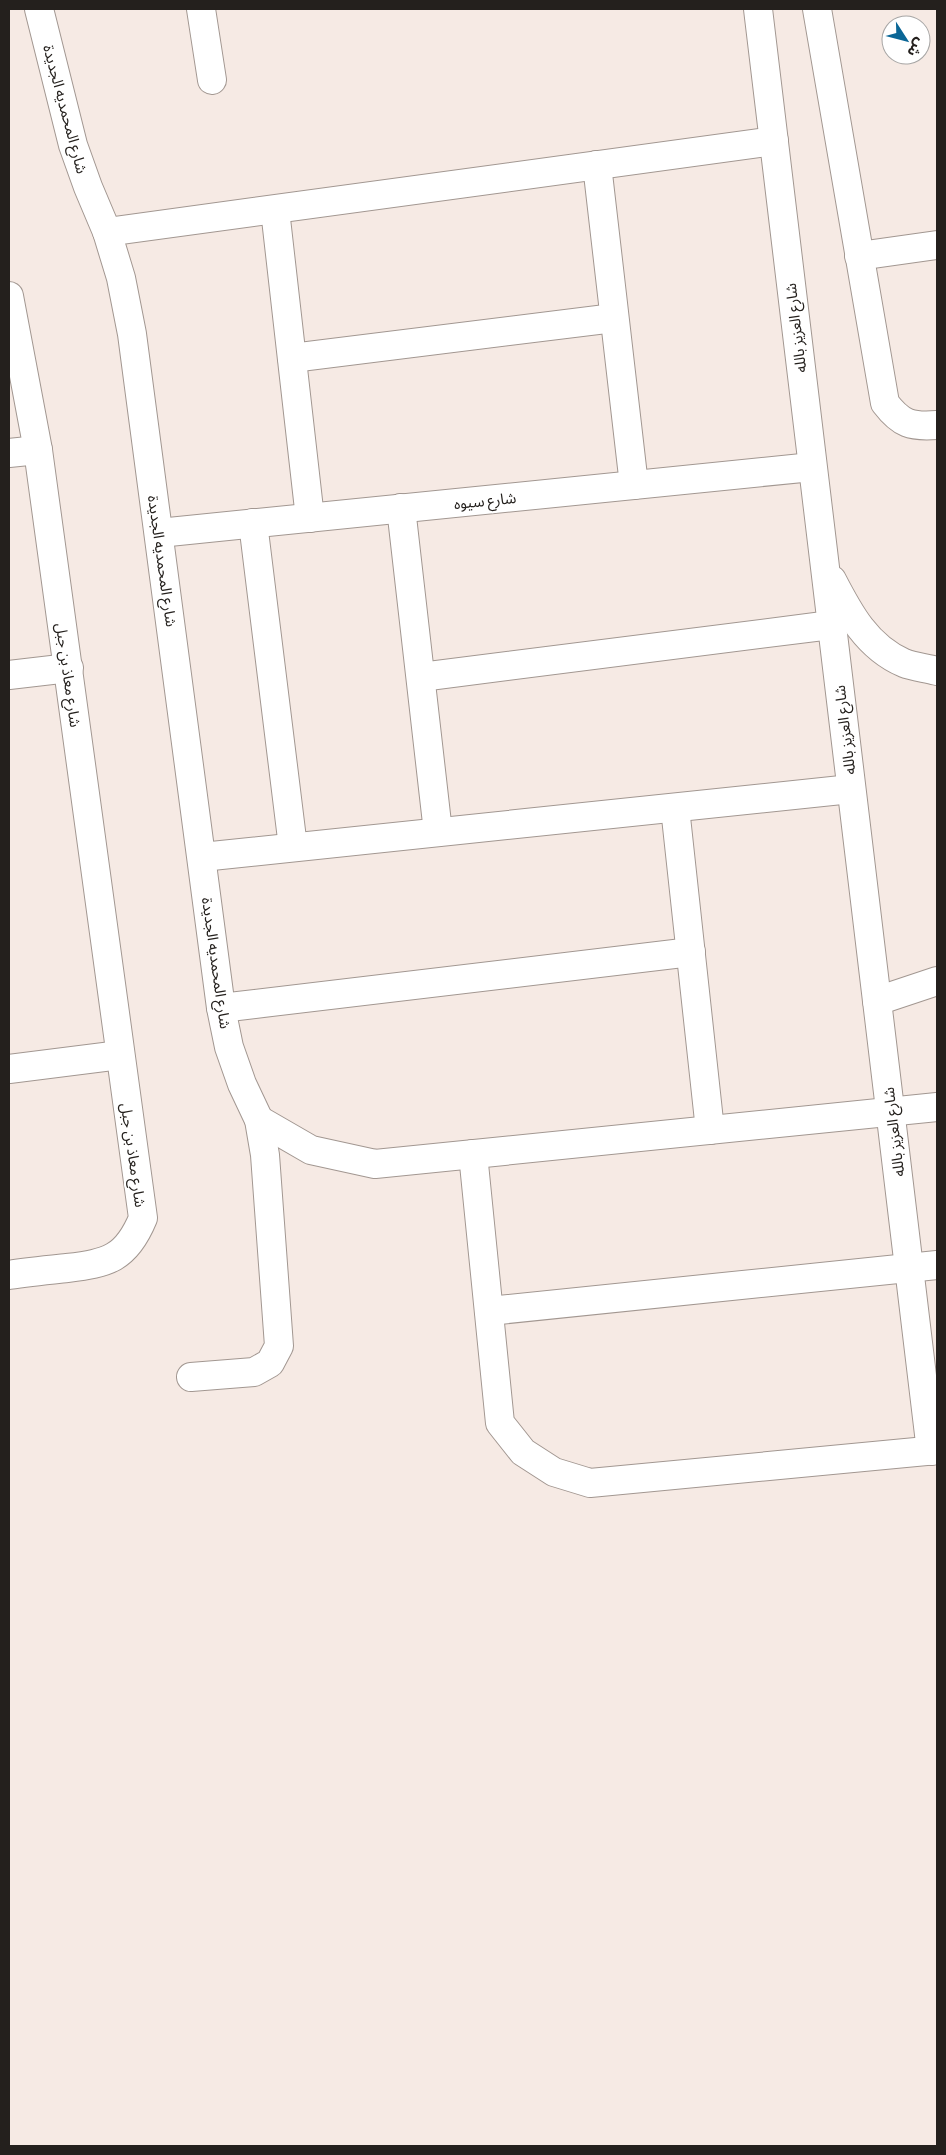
<svg xmlns="http://www.w3.org/2000/svg" width="946" height="2155" font-family="Commissioner,'Noto Sans Arabic',sans-serif">
<rect width="100%" height="100%" fill="#f6eae4"/>
<g fill="none" stroke-linecap="round" stroke-linejoin="round">
<defs>
<g id="minor">
<path d="M39,9L73,145L88,187L107,232L121,278L132,334L221,1008L229,1047L242,1084L259,1120L265,1155L279,1346L270,1363L254,1372L191,1377"/>
<path d="M201,9L212,80"/>
<path d="M758,9L931,1451"/>
<path d="M817,9L885,403C901,424 911,427 937,425"/>
<path d="M597,165L634,485"/>
<path d="M275,210L310,518"/>
<path d="M107,232L774,141"/>
<path d="M859,256L937,245"/>
<path d="M9,296L38,450L143,1218C126,1259 108,1263 67,1268C48,1270 28,1272 9,1275"/>
<path d="M292,358L614,318"/>
<path d="M9,453L38,450"/>
<path d="M401,508L438,832"/>
<path d="M253,523L293,847"/>
<path d="M159,533L812,467"/>
<path d="M832,580C849,613 867,647 904,663C914,667 927,668 937,671"/>
<path d="M9,675L69,668"/>
<path d="M421,677L831,625"/>
<path d="M675,808L710,1130"/>
<path d="M202,857L851,789"/>
<path d="M877,1001L937,981"/>
<path d="M221,1008L691,952"/>
<path d="M9,1069L120,1055"/>
<path d="M259,1120L311,1150L375,1164L937,1107"/>
<path d="M473,1154L500,1423L523,1452L554,1472L590,1483L937,1450"/>
<path d="M489,1311L937,1265"/>
</g>
</defs>
<use href="#minor" stroke="#a29791" stroke-width="30"/>
<use href="#minor" stroke="#fff" stroke-width="28"/>
</g>
<g text-anchor="middle" dominant-baseline="central" stroke-width="4" stroke-linejoin="round" paint-order="stroke">
<g font-size="15" fill="#24201d" stroke="#fff">
<text transform="translate(66 109) rotate(75)">شارع المحمديه الجديدة</text>
<text transform="translate(795 328) rotate(-97)">شارع العزيز بالله</text>
<text transform="translate(485 500) rotate(-6)">شارع سيوه</text>
<text transform="translate(163 561) rotate(82)">شارع المحمديه الجديدة</text>
<text transform="translate(69 675) rotate(82)">شارع معاذ بن جبل</text>
<text transform="translate(844 730) rotate(-97)">شارع العزيز بالله</text>
<text transform="translate(217 963) rotate(82)">شارع المحمديه الجديدة</text>
<text transform="translate(893 1132) rotate(-97)">شارع العزيز بالله</text>
<text transform="translate(134 1155) rotate(82)">شارع معاذ بن جبل</text>
</g>
</g>
<rect width="946" height="2155" fill="none" stroke="#24201d" stroke-width="20"/>
<g transform="translate(906 40) rotate(126)"><circle r="24" fill="#ffffff" stroke="#a7a6a5"/>
<path d="M0-4L9 19L0 12L-9 19Z" fill="#0a6696"/>
<text y="-8" font-size="14" font-weight="bold" text-anchor="middle" fill="#24201d">ش</text>
</g>
</svg>
